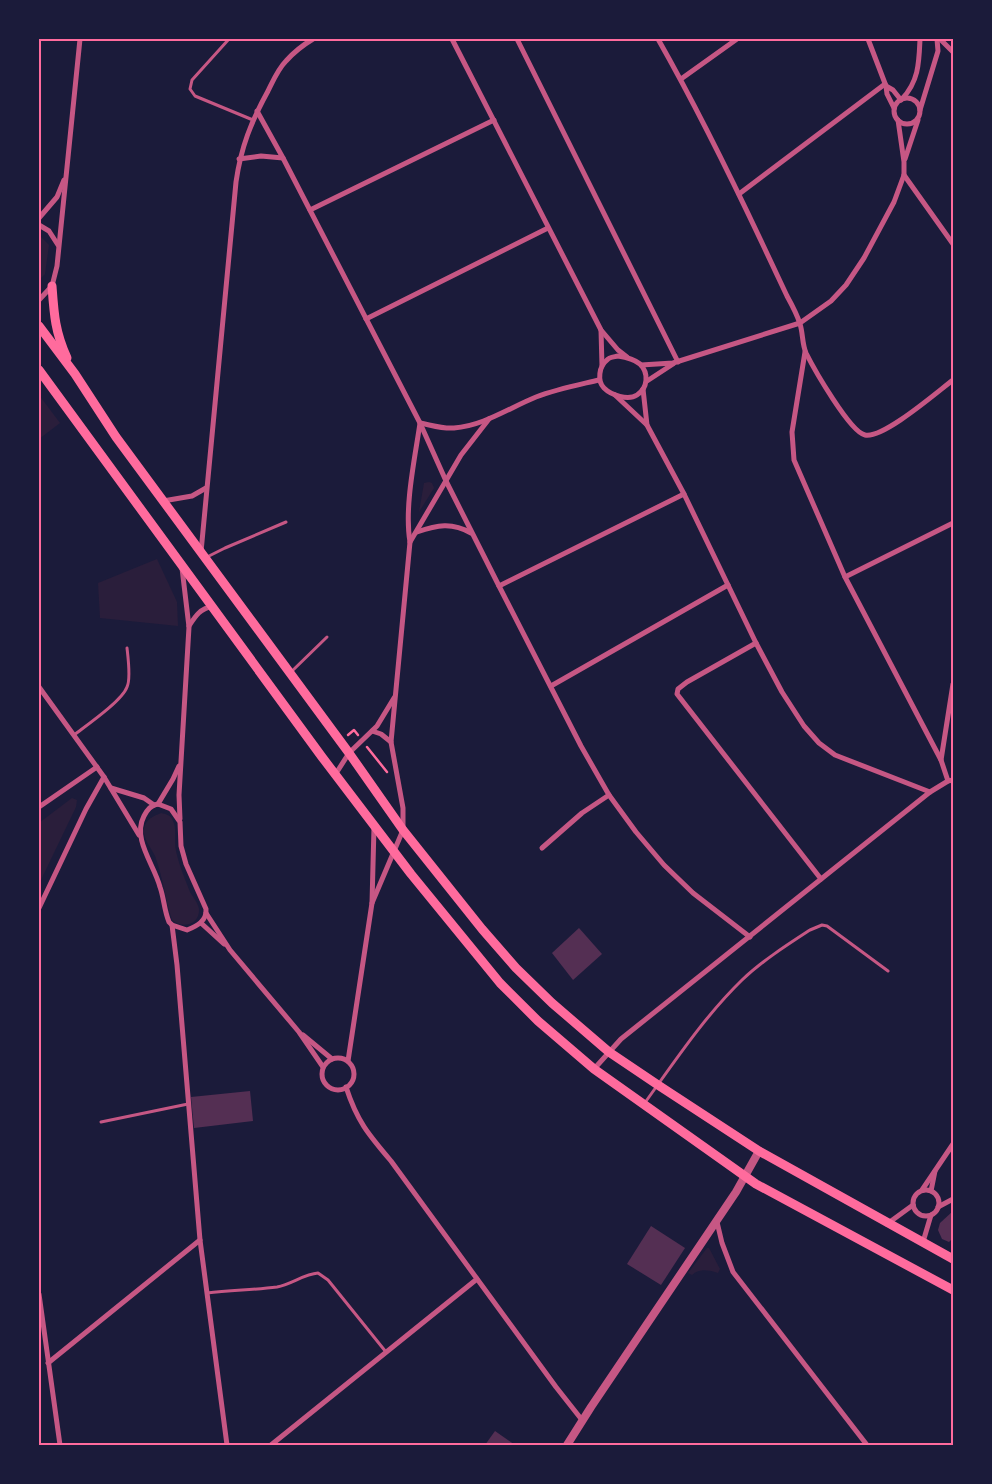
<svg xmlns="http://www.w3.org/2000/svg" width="992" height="1484" font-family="Cabin,sans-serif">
<rect width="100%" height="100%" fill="#1b1b3a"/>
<g fill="#2a1e3b">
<path d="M39,235L49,245L45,274L39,280Z"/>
<path d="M39,395L60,423L39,439Z"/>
<path d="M429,482L432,483L434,488L419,512L424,483Z"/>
<path d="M157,559L177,602L178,626L100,618L98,583Z"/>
<path d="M72,798L77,800L76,807L39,884V823Z"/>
<path d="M161,813C166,814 171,815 173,821C177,828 174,842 176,851C179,865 185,879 190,892C193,897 198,903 199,909C200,925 182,929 172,920C165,899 163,877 155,856C151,848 142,837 144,828C146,819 154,816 161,813Z"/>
<path d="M707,1248H709L720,1269L718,1273C710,1270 699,1268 692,1275L688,1273Z"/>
</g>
<g fill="#542f53">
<path d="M579,928L602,954L573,980L552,953Z"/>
<path d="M250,1091L253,1121L194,1128L191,1097Z"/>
<path d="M953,1211V1238L949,1242L942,1239L938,1230L940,1223Z"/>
<path d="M651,1226L685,1248L661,1285L627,1264Z"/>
<path d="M495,1431L515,1445H485Z"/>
</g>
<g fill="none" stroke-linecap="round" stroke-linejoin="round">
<g stroke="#ff6b9d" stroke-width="2.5">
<path d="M348,735L354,730L358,735"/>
<path d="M367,747L387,772"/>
</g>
<g stroke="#c65784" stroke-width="3">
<path d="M229,39L192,80L190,89L195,96L253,120"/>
<path d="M207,557L225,548L286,522"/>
<path d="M290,673L327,637"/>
<path d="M74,735C87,725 122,701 127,687C131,679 128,657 127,648"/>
<path d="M644,1104C675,1061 704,1017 742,980C762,961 787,945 810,930L822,925L827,926L888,971"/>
<path d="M101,1122L188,1104"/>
<path d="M207,1293C231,1290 254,1290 277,1287C292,1284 304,1274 318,1273L328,1280L386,1352"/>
</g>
<g stroke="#c65784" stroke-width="5">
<path d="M452,39L601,330L618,350L627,357"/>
<path d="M517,39L678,362"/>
<path d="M658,39C696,106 730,175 763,245C771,262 779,279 787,296C792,305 797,314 800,324C803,333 802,344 806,353C814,369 850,432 865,435C883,439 937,392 953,380"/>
<path d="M868,39L886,86L887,94L894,108"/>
<path d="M940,39L953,52"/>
<path d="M681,79L737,39"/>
<path d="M886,86L893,90L901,100"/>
<circle cx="907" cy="111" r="13"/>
<path d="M902,99C919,81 919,62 920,39"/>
<path d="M920,110L938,51L937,39"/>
<path d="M257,111L283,158L420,423L446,481L499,586L581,746L609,795L636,832L664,865L693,893L750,937"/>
<path d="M239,159L261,156L283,158"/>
<path d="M905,159L918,120"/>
<path d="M904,175L953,244"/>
<path d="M739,194L885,84"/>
<path d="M310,210L494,120"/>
<path d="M39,218L57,197L64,180"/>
<path d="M39,225L49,231L58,245"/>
<path d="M39,300L52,286L57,266L80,39"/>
<path d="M366,319L548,228"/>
<path d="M601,330L602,366"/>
<path d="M805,352L792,432L794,460L845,577L941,760"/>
<path d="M618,356C625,357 634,359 640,364C649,373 648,388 637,395C628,401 611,395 604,388C597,381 599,366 607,360C609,357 614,357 618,356Z"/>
<path d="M641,365L673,363L800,323L831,301L846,285L864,258L894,202L904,175V162L898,120"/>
<path d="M647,381L673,364"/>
<path d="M643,389L647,425L684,494L756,643L782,692L804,726L819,743L835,755L930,792"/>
<path d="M615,395L647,425"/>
<path d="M163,501L192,496L206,488"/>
<path d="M417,532C437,525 452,522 471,533"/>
<path d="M410,542L461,455L489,419"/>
<path d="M201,552L236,182C241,147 251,122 268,91C273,81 278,69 286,61C294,52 303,45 313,39"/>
<path d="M845,577L953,523"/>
<path d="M499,586L684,494"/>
<path d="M189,626C196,615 200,609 213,606"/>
<path d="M756,643L687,682L678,689L677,694L821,879"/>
<path d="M551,686L728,585"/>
<path d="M39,687L104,777L139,835"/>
<path d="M372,731L381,734L391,742"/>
<path d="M335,775L349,753L377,726L394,698"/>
<path d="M948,781L941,760L953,684"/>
<path d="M111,788L144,798L154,805"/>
<path d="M158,804L171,809L180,822L181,846L186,864L206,909C207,921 197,926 187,930L172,925L169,922C164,910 164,898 160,887C154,864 132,839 144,816C147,810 151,805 158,804Z"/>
<path d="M158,804L173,779L179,766"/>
<path d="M39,807L97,767"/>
<path d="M180,819L179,795L189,627L182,568"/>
<path d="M542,848L582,813L609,795"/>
<path d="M372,903L403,830V808L391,742L410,542C404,507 415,458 420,423C431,425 442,429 454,428C483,426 509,408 536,397C557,389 578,385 599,380"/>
<path d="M39,908L86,809L104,777"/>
<path d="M206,913L230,950L299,1032L323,1067"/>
<path d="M201,923L224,944"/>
<path d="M172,925L177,965L200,1240L227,1445"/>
<path d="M303,1035L332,1059"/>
<circle cx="338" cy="1074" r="16"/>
<path d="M348,1061L372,903L374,827"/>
<path d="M594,1069L621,1039L930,792L948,781L953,780"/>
<path d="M346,1087C357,1121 368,1134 391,1161L556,1387L582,1420"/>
<path d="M922,1190L953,1144"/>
<circle cx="926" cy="1203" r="13"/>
<path d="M931,1191L935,1171"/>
<path d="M938,1207L953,1199"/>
<path d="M717,1222L722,1243L733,1272L867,1445"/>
<path d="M887,1224L913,1205"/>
<path d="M923,1242L931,1215"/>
<path d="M39,1294L60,1445"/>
<path d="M48,1363L200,1240"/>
<path d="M271,1445L477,1279"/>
</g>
<path stroke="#c65784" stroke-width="8" d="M567,1445L591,1407L736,1192L759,1151"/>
<g stroke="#ff6b9d" stroke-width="9">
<path d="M52,286C54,314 55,332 67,358"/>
<path d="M39,326L75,374L116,437L349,753L403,830L482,929L516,968L552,1003L609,1052L658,1085L759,1151L953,1259"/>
<path d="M39,370L322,757L411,874L500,983L538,1021L594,1069L756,1184L953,1290"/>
</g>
</g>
<rect width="992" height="1484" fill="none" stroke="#1b1b3a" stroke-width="80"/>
<rect x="40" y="40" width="912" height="1404" fill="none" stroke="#ff6b9d" stroke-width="2"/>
</svg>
